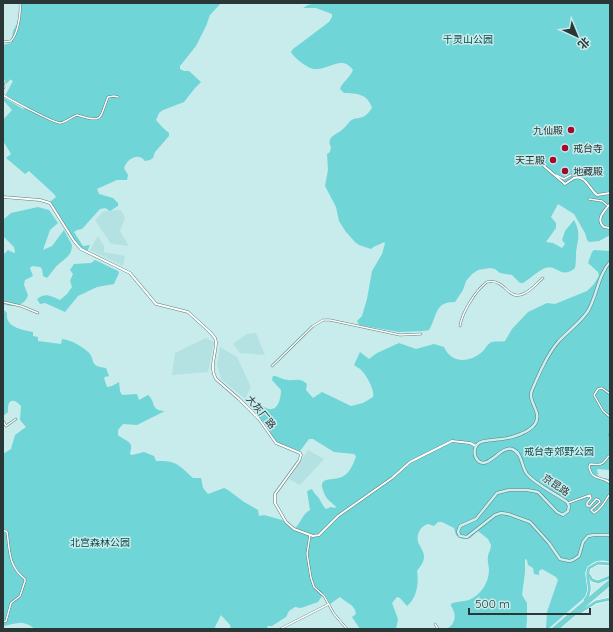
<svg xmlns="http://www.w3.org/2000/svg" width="613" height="632" font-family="Quicksand,'Noto Sans SC',sans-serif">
<rect width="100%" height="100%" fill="#c8ebec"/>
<g fill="#b4e2e2">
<path d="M121,210L125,218L120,231L129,246L111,244L95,220L104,211Z"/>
<path d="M98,236L104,246V252L125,256L123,266L90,250Z"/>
<path d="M256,333L265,355L240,353L233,344L247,334Z"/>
<path d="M206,338L214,342L208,372L172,375L175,353Z"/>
<path d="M220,347L237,357L251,387L245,399L221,379L217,365Z"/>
<path d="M308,450L324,459L300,485L289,479Z"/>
</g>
<g fill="#70d5d7">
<path d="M21,3H221L210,15L206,26L196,46L180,66V69L184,71H189L201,82L195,88L184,102L163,110L159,113L156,120L162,127L169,133V136L155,152L153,158L150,160L145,161C138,152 127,159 124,168L128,175L127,180H117L99,188L97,189L99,194L113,198L118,203V206L110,211L105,208L100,209L82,229L77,230L74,232L83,246L90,245L87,252C68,242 63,217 50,202L56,197L54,194L29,171L25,174L6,158L11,154L3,141V120L12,110L3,100V97L23,109L25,107L7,96L6,94L13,81L9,79L10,80L6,84L3,76V45L11,43L13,31L21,16Z"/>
<path d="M315,3H610V235L599,241L589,242L587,240L585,233L574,214L558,204L551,217L556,223V228L546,242L553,243L562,248L565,244L562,240L565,231L574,220C581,233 578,238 576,252C576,257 576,263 575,268C561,280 557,264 545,268C538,271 531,278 523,283H520L512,275L500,273L495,269L490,268L478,270L472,274L466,281L463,290L455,302C434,302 438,315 429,330L424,331L399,332L359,325L357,321L362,316L367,299L372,271L382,254L385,243L384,242C380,245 375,245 371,249L359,245L355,242L346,232L339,221L336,207L325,186L328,170L327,154L330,152L331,147C325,137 338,134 343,129C347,126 348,122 352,120C356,117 362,119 366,115C369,113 370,110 372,108C368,94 356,93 344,93L340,89C342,82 350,78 353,70C342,55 330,69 317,69C312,70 306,66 302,63C298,60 294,57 291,52L293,49L329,22L332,17V14L316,8H303L308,5Z"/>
<path d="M38,207L49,210L58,223L50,230L43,250L52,246L64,230L72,245C72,258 62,259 55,268C52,271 50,275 47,278L43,276L42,269L40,267L32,266L30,268L33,276L25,280L24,285L28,295C25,306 13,308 3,304V255L8,250L14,253L15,252L14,247L3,236V220L11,213Z"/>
<path d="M594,250L610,251V470L597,469L598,474H597L600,478L610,479V562C599,558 589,562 585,573L588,589L585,597L548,629H546L547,612L558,580L556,577L542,569L539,571V575L534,574L533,568L528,565L527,560L525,559V572L522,595L527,603V620L526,629H446C456,625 457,614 451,606V604C456,601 463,602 469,600C481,595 489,582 489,570C489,566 487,561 488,557C488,553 491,550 491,545L488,539L478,531L470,538L462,539L456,535L454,528L442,522H438L434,526L428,524C421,526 416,534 418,542C420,547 424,551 424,557C424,562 420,567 417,571C419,583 417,598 407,606L400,598L397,597L392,603L398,619L396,629H360L352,617L356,614C355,604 346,603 340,597L330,604L324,593L318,602L301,608L295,607L289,611L286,617L272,626H268L266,629H231L230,625L221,615L214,629H35C23,619 16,624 3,626V454L11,449L15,435L26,427L20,420L21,406C13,397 7,400 8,412L3,416V309L7,313C5,327 22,330 33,332V336L38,337V341L61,344L62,339C73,341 78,344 87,351C97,359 87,366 106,368L109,376L105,377L104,378L107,387L112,386L119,382L120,391L122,395L137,394L139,400L148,395C156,401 150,411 165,411L137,425L123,424L118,430V435C121,439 133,441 131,448C131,450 130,452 130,454L132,455L144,452L154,456L156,461C176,460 179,465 193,478H201L203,488L208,494L224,488L228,490L244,502L258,510L259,516L264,515L282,520L293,530C301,524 302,514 310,510L307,491L312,489C314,494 318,496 320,500C322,504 323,506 326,509L331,507L335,508L336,507C333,503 327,500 325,495C314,473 336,483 345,475C351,471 354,462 356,456L354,454L334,452L313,439H309L300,451L276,442L259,416L255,407L260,405C263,406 268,410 272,409C279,408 281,396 281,390L272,380L273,376H275C279,377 284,380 288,380C297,381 299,377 307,384L306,390L313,398L322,392L351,406L363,403L373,397C375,391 367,376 362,371C360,368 356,367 354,365L360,352L369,359L377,353L399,343L416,349L434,344L444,347C451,364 471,363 483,351C486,348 488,343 492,342C496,341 501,342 505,341L512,329L528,312L547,303L555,304L587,291L594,284L599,276L598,272L588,263L592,252Z"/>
<path d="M95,260L118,271L119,273L114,284L97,287L78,296L65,312L45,303L40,304L37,299C46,292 51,296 60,300L67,294L72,287L70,281L73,274L70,270L74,264L91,263Z"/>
</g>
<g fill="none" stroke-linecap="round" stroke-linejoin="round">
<defs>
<g id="minor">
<path d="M3,42L11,41C18,34 21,13 20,3"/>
<path d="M3,82L4,87L3,89"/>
<path d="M3,95C11,100 54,123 60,123C66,122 71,117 77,115C103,123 99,120 108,97L114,96L118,97"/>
<path d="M556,175L564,179L571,175"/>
<path d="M589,199L602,201L608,206"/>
<path d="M3,302L21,306L38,313"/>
<path d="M460,326C462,312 476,290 487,282C506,278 507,301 523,294C531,291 537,283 543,278"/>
<path d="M272,366L313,326L323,320H330L400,335L421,334"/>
<path d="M610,394L602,388L598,389L594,395L603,411L610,417"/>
<path d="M3,421L6,426L16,419"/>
<path d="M610,434V436"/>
<path d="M610,455C606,458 605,463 601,464C597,465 594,464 590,464L589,467C593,482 600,475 610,483"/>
<path d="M568,503L590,495L591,498L587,503V506H590L596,499L599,500L600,502L591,510L594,513C604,507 603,503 610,494"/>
<path d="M3,530L7,532C10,551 8,566 25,579V581L20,596L11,603L6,621L3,622"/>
<path d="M310,535L307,554L311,578L314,587L324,596L334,614L347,629"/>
<path d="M435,624L438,629"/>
<path d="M280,629L329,604"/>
</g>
<g id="tertiary">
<path d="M544,166L564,183L565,184C568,182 571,180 574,178C585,174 590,190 597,195L610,193"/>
<path d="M3,197L40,200L50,203L74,241L81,249L130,273L156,304L188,312L210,332L215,338L216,342C216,355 209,367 216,379L239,399L259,419L276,443L300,453L301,455L299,461L275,494V503L286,522L294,529L313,536L319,535L338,516L392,478L410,462L452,441L470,443L476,446"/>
<path d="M610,204C604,211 595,220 604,227L610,228"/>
</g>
<path id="secondary" d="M610,262C598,275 597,296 588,311C580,323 567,332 558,342C547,355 539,374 532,390C527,402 543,412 535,424C529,433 511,438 502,439C495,440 487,440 481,442C475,444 473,452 476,458C486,474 500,445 512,449C523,453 521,467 527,474C536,485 555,493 567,502L569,506L568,511L563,515L557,512L538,492L527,490H509L497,493L476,519L460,526L458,532L460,536L467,537L495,515L501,513L508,514L530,522L549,543L560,559L569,561L573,560L579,556L583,542L588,536L594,535H610"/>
<g id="trunk">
<path d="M589,575L592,580L598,582L610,577"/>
<path d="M585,600C595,588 584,580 589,568L598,563L610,564"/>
<path d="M577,614L596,602L610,599"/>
<path d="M553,629L610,581"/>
<path d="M557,629L610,584"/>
</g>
</defs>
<use href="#minor" stroke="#5b7c7c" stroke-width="2.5"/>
<use href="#tertiary" stroke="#5b7c7c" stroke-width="3"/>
<use href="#secondary" stroke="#5b7c7c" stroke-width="3.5"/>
<use href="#trunk" stroke="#fff" stroke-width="4"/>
<use href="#minor" stroke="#fff" stroke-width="1.5"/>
<use href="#tertiary" stroke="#fff" stroke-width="2"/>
<use href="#secondary" stroke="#cceeef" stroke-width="2.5"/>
<use href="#trunk" stroke="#77d2d4" stroke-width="3"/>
</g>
<g fill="#a50929" stroke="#c8ebec" stroke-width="1.5">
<circle cx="571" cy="130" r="4"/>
<circle cx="565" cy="148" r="4"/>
<circle cx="553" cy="160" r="4"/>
<circle cx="565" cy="171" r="4"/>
</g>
<g text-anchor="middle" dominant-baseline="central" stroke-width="3" stroke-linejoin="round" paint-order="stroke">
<g font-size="10" fill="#0d4a4b" stroke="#c8ebec">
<text x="468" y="39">千灵山公园</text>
<text x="559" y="451">戒台寺郊野公园</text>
<text x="100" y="542">北宫森林公园</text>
</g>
<g font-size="10" fill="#293737" stroke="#c8ebec" text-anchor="end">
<text x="563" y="130">九仙殿</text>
<text x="573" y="148" text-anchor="start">戒台寺</text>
<text x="545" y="160">天王殿</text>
<text x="573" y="171" text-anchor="start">地藏殿</text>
</g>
<g font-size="10" fill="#293737" stroke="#c8ebec">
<text transform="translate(261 412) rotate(50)">大灰厂路</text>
<text transform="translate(556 485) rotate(34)">京昆路</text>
</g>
</g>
<rect width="613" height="632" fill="none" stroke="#293737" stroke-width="8"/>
<g transform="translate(577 36) rotate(136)" stroke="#c8ebec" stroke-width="3" paint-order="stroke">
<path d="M0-3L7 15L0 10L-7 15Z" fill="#293737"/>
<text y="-6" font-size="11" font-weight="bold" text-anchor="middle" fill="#293737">北</text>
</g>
<path d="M469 608v6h121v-6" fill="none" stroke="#293737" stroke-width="2"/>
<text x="475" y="608" font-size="12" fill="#293737" stroke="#c8ebec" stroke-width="3" paint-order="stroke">500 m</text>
</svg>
